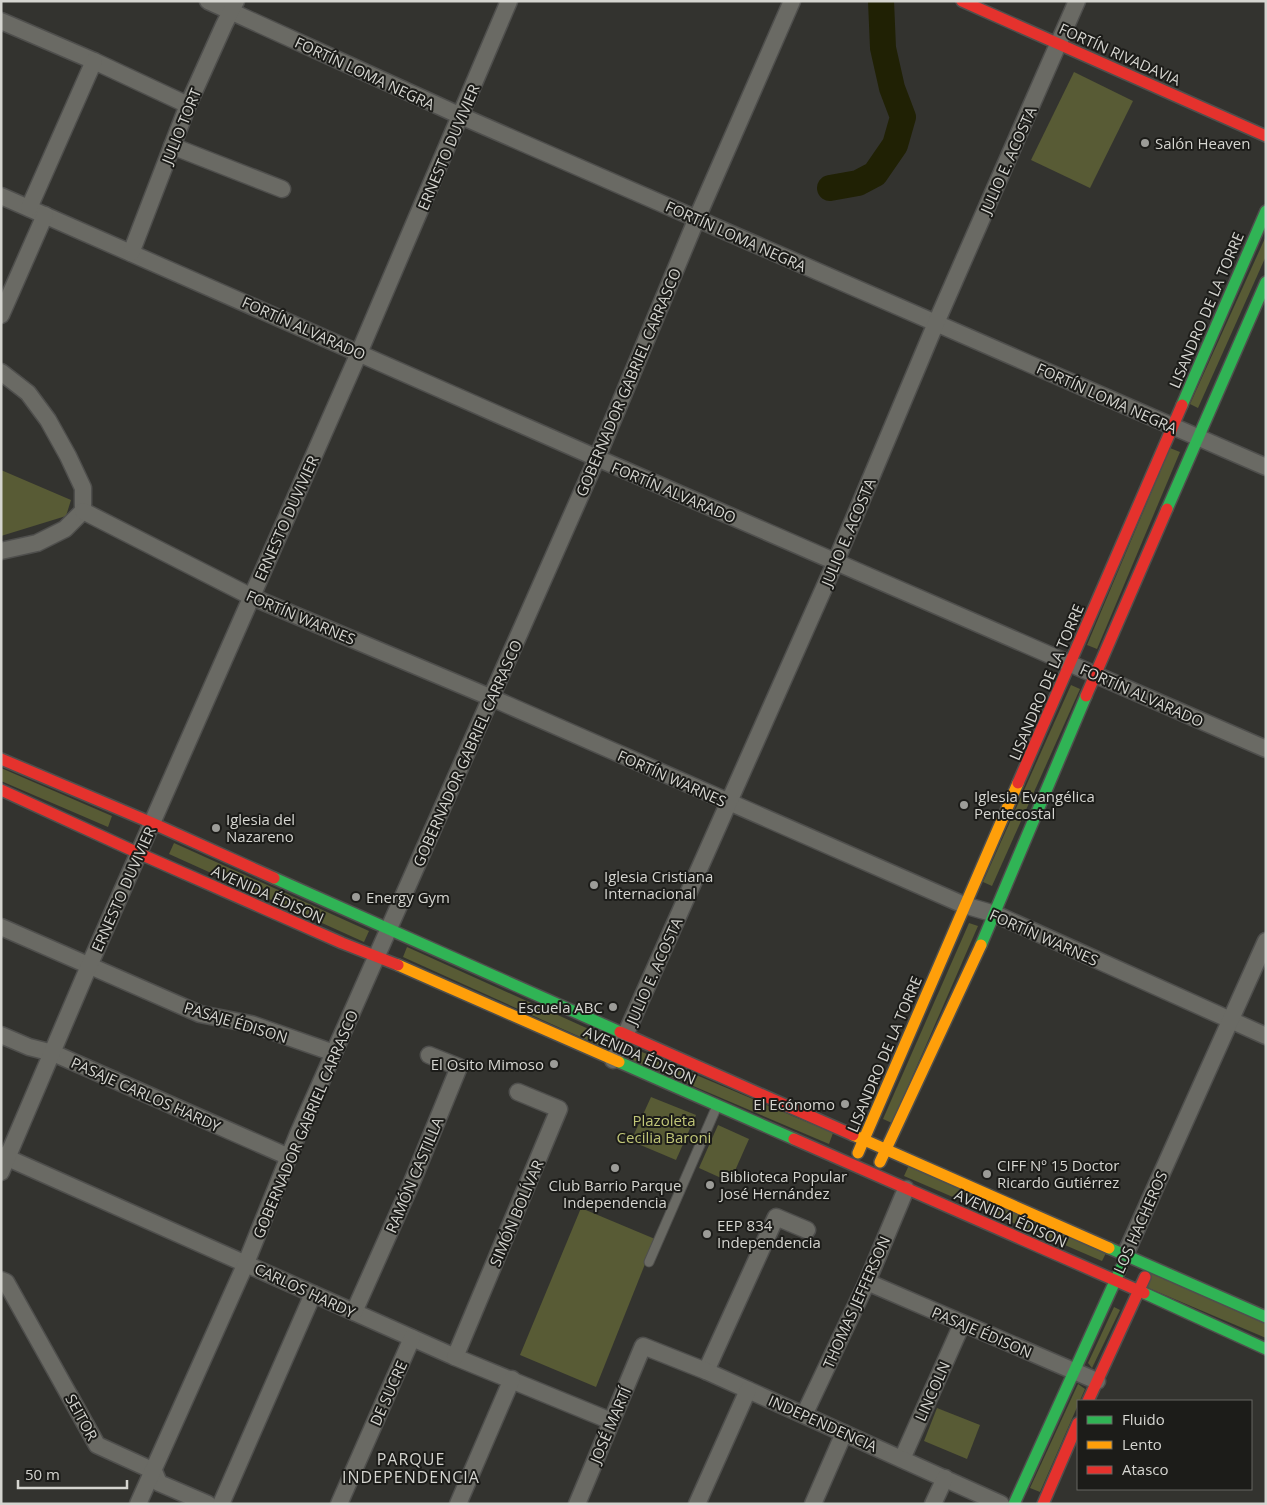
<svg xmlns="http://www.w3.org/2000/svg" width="1267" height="1505" font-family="'Open Sans',sans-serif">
<rect width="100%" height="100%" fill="#33332f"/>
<g fill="#585b35">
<path d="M1074,72L1133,101L1090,188L1031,160Z"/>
<path d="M1266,236V256L1198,408L1190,404Z"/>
<path d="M1170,448L1180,452L1097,649L1087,645Z"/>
<path d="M1,470L71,500L66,516L1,536Z"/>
<path d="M1071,685L1080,689L992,886L983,882Z"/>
<path d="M1,768L112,816L108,827L1,781Z"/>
<path d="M174,843L369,931L364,942L169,854Z"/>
<path d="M969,923L978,926L892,1123L883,1119Z"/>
<path d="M407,947L602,1035L598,1045L403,957Z"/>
<path d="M635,1049L833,1133L829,1144L630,1059Z"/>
<path d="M651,1097L696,1115L676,1160L631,1141Z"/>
<path d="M718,1125L749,1139L730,1182L699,1168Z"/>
<path d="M909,1165L1106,1253L1102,1261L904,1176Z"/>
<path d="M581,1208L655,1239L596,1387L520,1355Z"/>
<path d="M1145,1270L1266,1324V1338L1139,1284Z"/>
<path d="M1114,1307L1120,1310L1092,1368L1088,1363Z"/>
<path d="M1078,1384L1085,1389L1040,1492L1030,1488Z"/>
<path d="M937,1408L980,1425L967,1459L924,1441Z"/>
</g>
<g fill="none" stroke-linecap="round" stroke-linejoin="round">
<path stroke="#202104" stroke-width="26" d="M830,188L858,183L875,174L895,145L903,117L892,88L883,48L881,1"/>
<defs>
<path id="lane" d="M649,1262L717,1106"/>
<g id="street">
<path d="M208,1L461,116L1266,467"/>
<path d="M1,21L94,61L188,105"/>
<path d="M172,146L282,189"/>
<path d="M1,196L597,458L1266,749"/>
<path d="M29,208L94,61"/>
<path d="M131,253L188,105L224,25L236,1"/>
<path d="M1,315L45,215"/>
<path d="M1,372L28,393L48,420L68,456L83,488V511L65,529L37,543L1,551"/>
<path d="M83,511L252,597L492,698L964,905L995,914L1266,1036"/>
<path d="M1,927L200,1014L251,1024L334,1053"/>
<path d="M1,1035L29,1047L53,1053L289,1157"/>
<path d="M613,1060L620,1047L836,561L936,323L1077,1"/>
<path d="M1,1155L455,1357L611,1421"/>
<path d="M1,1172L89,966L359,353L509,1"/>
<path d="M1125,1255L1266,941"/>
<path d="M1,1280L6,1282L97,1445L154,1471L159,1483L208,1504"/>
<path d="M867,1282L1097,1381"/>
<path d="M354,1312L412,1182L459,1067L429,1055"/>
<path d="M455,1357L559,1109L518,1092"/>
<path d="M706,1371L776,1217L807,1230"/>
<path d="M804,1415L867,1282L906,1189"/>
<path d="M902,1459L962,1324"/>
<path d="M138,1504L246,1263L298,1134L597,458L697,218L792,1"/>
<path d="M221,1504L313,1294"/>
<path d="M339,1504L412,1338"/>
<path d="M458,1504L512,1379"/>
<path d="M577,1504L643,1346L706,1371L1001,1504"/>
<path d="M697,1504L748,1390"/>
<path d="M813,1504L844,1433"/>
<path d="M933,1504L945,1478"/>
</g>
<g id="fast">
<path d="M1182,405L1266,211"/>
<path d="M1167,509L1266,282"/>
<path d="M274,878L620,1032"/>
<path d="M981,945L1086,696"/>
<path d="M619,1062L794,1139"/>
<path d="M1109,1248L1266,1317"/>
<path d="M1144,1293L1266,1349"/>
<path d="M1014,1504L1121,1268"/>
</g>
<g id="slow">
<path d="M398,965L619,1062"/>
<path d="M853,1135L1109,1248"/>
<path d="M858,1153L1018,783"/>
<path d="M880,1162L981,945"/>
</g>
<g id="jam">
<path d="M962,1L1266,136"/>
<path d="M1086,696L1167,509"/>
<path d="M1,759L152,823L274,878"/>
<path d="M1018,783L1182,405"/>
<path d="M1,790L138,853L342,943L398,965"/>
<path d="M620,1032L853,1135"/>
<path d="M794,1139L1144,1293"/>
<path d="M1088,1401L1145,1277"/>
<path d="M1043,1504L1078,1423"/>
</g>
</defs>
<use href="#lane" stroke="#4f4f4d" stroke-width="11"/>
<use href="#street" stroke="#4f4f4d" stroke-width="19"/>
<use href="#fast" stroke="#4f4f4d" stroke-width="14"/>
<use href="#slow" stroke="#4f4f4d" stroke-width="14"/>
<use href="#jam" stroke="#4f4f4d" stroke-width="14"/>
<use href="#lane" stroke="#6a6a64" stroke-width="9"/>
<use href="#street" stroke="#6a6a64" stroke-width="16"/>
<use href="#fast" stroke="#30b455" stroke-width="11"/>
<use href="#slow" stroke="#ff9f0a" stroke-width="11"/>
<use href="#jam" stroke="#e5322d" stroke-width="11"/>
</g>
<g fill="#9c9c98" stroke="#1c1c19" stroke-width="2">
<circle cx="1145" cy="143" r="5"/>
<circle cx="964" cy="805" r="5"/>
<circle cx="216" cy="828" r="5"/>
<circle cx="594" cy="885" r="5"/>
<circle cx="356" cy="897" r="5"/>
<circle cx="613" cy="1007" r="5"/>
<circle cx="554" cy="1064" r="5"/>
<circle cx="845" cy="1104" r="5"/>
<circle cx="615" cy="1168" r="5"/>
<circle cx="987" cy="1174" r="5"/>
<circle cx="710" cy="1185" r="5"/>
<circle cx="707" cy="1234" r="5"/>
</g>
<g text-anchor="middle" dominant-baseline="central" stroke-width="4" stroke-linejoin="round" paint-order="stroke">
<g font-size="15" fill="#d5d5d0" stroke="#1c1c19">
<text transform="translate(1120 54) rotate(24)">FORTÍN RIVADAVIA</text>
<text transform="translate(365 73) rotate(25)">FORTÍN LOMA NEGRA</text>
<text transform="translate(181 126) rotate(-68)">JULIO TORT</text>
<text transform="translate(448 147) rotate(-67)">ERNESTO DUVIVIER</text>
<text transform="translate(1008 160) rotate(-66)">JULIO E. ACOSTA</text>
<text transform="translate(736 236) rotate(24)">FORTÍN LOMA NEGRA</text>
<text transform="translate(1206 310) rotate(-67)">LISANDRO DE LA TORRE</text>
<text transform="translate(304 328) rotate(24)">FORTÍN ALVARADO</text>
<text transform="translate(628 382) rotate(-67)">GOBERNADOR GABRIEL CARRASCO</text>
<text transform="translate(1107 398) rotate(24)">FORTÍN LOMA NEGRA</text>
<text transform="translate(674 492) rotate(23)">FORTÍN ALVARADO</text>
<text transform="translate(286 518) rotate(-66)">ERNESTO DUVIVIER</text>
<text transform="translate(848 532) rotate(-67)">JULIO E. ACOSTA</text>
<text transform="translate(301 617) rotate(23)">FORTÍN WARNES</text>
<text transform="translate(1046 682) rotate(-67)">LISANDRO DE LA TORRE</text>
<text transform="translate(1142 695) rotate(24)">FORTÍN ALVARADO</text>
<text transform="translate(467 753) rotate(-66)">GOBERNADOR GABRIEL CARRASCO</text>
<text transform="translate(672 778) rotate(24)">FORTÍN WARNES</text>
<text transform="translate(123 889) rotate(-66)">ERNESTO DUVIVIER</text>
<text transform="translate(268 894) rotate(24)">AVENIDA ÉDISON</text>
<text transform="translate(1044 937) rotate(24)">FORTÍN WARNES</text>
<text transform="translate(654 971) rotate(-66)">JULIO E. ACOSTA</text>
<text transform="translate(236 1022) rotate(17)">PASAJE ÉDISON</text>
<text transform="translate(884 1054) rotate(-67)">LISANDRO DE LA TORRE</text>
<text transform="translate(640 1055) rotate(24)">AVENIDA ÉDISON</text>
<text transform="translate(146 1094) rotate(24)">PASAJE CARLOS HARDY</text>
<text transform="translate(305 1124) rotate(-67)">GOBERNADOR GABRIEL CARRASCO</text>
<text transform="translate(414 1175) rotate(-67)">RAMÓN CASTILLA</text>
<text transform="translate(516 1213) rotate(-67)">SIMÓN BOLÍVAR</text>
<text transform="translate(1011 1218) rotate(24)">AVENIDA ÉDISON</text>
<text transform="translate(1140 1222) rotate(-66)">LOS HACHEROS</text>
<text transform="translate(305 1290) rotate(25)">CARLOS HARDY</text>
<text transform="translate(856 1302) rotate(-66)">THOMAS JEFFERSON</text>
<text transform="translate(982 1332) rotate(23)">PASAJE ÉDISON</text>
<text transform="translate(932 1391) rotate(-66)">LINCOLN</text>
<text transform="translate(388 1393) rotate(-66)">DE SUCRE</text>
<text transform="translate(82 1417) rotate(61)">SEITOR</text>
<text transform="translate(823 1423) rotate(24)">INDEPENDENCIA</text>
<text transform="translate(610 1425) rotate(-67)">JOSÉ MARTÍ</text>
</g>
<g font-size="15" fill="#d5d5d0" stroke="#1c1c19" text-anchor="start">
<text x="1155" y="143">Salón Heaven</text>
<text x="974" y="796">Iglesia Evangélica<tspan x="974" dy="17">Pentecostal</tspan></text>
<text x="226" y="819">Iglesia del<tspan x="226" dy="17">Nazareno</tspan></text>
<text x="604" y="876">Iglesia Cristiana<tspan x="604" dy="17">Internacional</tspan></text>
<text x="366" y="897">Energy Gym</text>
<text x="603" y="1007" text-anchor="end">Escuela ABC</text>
<text x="544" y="1064" text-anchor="end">El Osito Mimoso</text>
<text x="835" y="1104" text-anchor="end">El Ecónomo</text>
<text x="997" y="1165">CIFF Nº 15 Doctor<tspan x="997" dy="17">Ricardo Gutiérrez</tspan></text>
<text x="720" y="1176">Biblioteca Popular<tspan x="720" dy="17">José Hernández</tspan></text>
<text x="615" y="1185" text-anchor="middle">Club Barrio Parque<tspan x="615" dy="17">Independencia</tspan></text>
<text x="717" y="1225">EEP 834<tspan x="717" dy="17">Independencia</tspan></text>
</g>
<g font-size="15" fill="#c1c678" stroke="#1c1c19">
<text x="664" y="1120">Plazoleta<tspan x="664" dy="17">Cecilia Baroni</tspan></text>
</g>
<g font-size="16" letter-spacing="1" fill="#d5d5d0" stroke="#1c1c19">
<text x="411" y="1459">PARQUE<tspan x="411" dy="18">INDEPENDENCIA</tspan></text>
</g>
</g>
<rect width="1267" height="1505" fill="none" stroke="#d5d5d0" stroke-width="5"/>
<rect x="1077" y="1400" width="175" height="90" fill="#1c1c19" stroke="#666662"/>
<rect x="1087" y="1416" width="25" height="8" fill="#30b455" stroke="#666662"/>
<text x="1122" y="1425" font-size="15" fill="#d5d5d0">Fluido</text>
<rect x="1087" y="1441" width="25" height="8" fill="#ff9f0a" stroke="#666662"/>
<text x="1122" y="1450" font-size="15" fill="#d5d5d0">Lento</text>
<rect x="1087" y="1466" width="25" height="8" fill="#e5322d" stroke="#666662"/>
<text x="1122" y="1475" font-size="15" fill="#d5d5d0">Atasco</text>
<path d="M18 1480v8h109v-8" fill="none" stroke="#d5d5d0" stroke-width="2.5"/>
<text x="25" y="1480" font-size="15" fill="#d5d5d0" stroke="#1c1c19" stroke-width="4" paint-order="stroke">50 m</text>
</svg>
